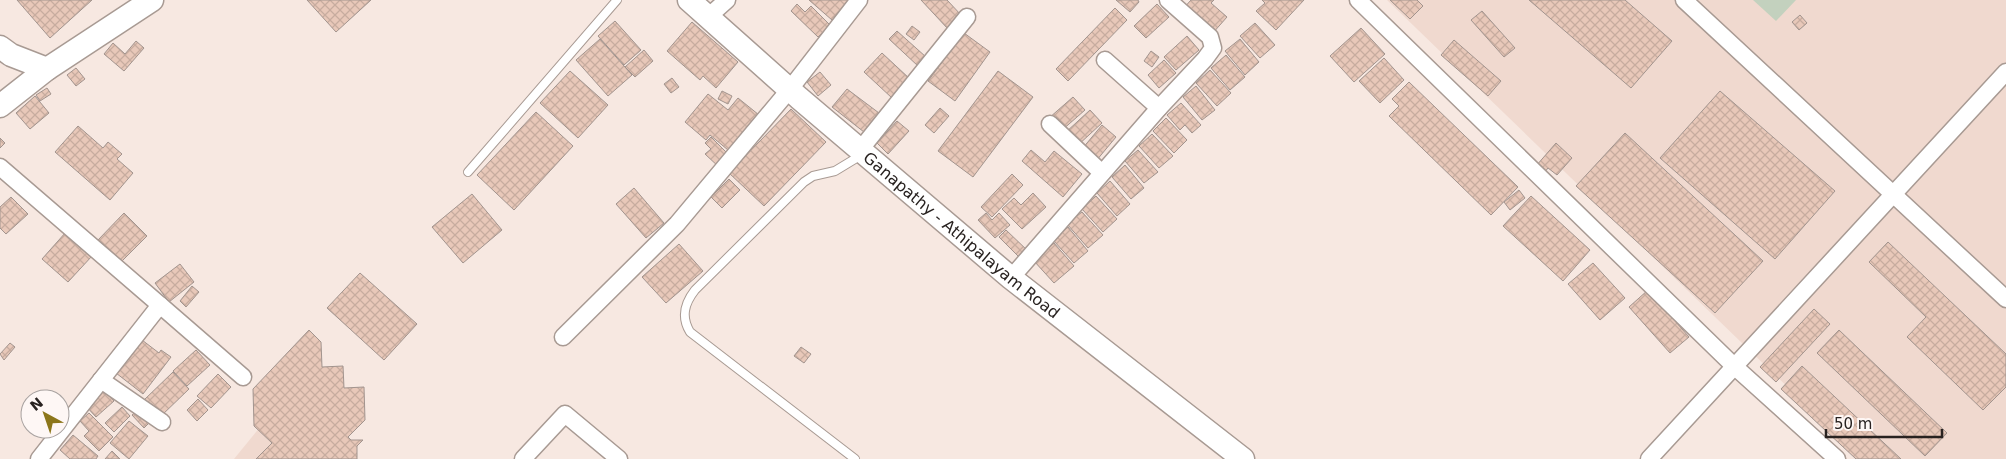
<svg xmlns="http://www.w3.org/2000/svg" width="2006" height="459" font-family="'DejaVu Sans',sans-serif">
<defs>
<pattern id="building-cross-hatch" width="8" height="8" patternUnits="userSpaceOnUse" patternTransform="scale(1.25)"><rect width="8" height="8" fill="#e8c8b9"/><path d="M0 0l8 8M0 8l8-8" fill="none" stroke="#c7ac9f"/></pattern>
</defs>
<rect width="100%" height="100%" fill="#f7e8e1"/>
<g fill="#f0d9cf">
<path d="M1387,0H2006V459H1862Z"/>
<path d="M260,427L290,451L283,459H234Z"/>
</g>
<path fill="#c3d1be" d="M1753,0H1796L1776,21Z"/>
<g fill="url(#building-cross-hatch)" stroke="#a2948e">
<path d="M17,0H92L50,38Z"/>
<path d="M307,0H371L336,32Z"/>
<path d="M809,0H850L832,20Z"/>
<path d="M921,0H947L962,16L948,29Z"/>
<path d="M1116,0H1138L1139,2L1130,12Z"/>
<path d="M1191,0H1214L1211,3L1227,17L1212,34L1183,9Z"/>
<path d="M1262,0H1304L1276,30L1256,11L1265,3Z"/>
<path d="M1390,0H1417L1423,6L1410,19Z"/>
<path d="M1529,0H1625L1672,41L1631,88Z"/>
<path d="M797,4L805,12L811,6L830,25L818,37L791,11Z"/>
<path d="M1157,4L1169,17L1146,38L1134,26Z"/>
<path d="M1115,8L1127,20L1068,81L1056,69Z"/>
<path d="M1482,11L1515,48L1504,57L1471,20Z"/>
<path d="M1800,15L1807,23L1799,30L1792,22Z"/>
<path d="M615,21L641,50L624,65L598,36Z"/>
<path d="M692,22L738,62L716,88L703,76L700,80L667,51Z"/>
<path d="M1255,23L1275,45L1260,58L1240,36Z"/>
<path d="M912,26L920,32L914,40L906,34Z"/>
<path d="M1361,28L1385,54L1354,82L1330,56Z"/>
<path d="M897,31L926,57L918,66L889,39Z"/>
<path d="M964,33L990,52L955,101L928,81Z"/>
<path d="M1187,36L1199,50L1176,70L1164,57Z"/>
<path d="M600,39L632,75L608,96L576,60Z"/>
<path d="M1240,39L1259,62L1245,75L1225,51Z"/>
<path d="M1454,40L1501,81L1488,96L1441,55Z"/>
<path d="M136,41L144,48L124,71L104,54L113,43L125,54Z"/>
<path d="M644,50L653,61L635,77L625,67Z"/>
<path d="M1151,51L1159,57L1152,67L1144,61Z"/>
<path d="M882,53L910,79L892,98L864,72Z"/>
<path d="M1226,55L1245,77L1230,90L1211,68Z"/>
<path d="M1384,58L1404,80L1380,103L1359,81Z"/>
<path d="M1164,60L1176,73L1159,88L1148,75Z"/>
<path d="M76,68L85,79L76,86L67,75Z"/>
<path d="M1210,70L1231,93L1217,106L1196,83Z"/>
<path d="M570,71L608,105L578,138L540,103Z"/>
<path d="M998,71L1033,97L973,177L938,151Z"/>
<path d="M820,72L831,85L818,96L807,82Z"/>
<path d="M672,78L679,87L671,93L664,84Z"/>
<path d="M1409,82L1518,187L1491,215L1389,116L1399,106L1392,99Z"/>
<path d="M1196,86L1215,110L1202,120L1183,97Z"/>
<path d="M47,88L51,94L40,101L36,95Z"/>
<path d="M847,89L879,113L864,132L832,107Z"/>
<path d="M722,91L732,96L728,104L718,99Z"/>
<path d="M1720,91L1835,191L1775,259L1660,158Z"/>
<path d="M708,94L728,110L738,98L764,119L734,155L710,135L706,140L685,122Z"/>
<path d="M35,96L49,113L30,129L16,113Z"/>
<path d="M1073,97L1085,110L1061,131L1049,118Z"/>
<path d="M1181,103L1201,125L1192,133L1185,125L1180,130L1167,115Z"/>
<path d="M940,108L949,116L934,133L925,125Z"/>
<path d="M791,109L826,142L764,206L729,173Z"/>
<path d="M1090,110L1102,123L1077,146L1065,133Z"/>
<path d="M536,112L573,146L514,210L477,175Z"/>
<path d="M1166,118L1187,140L1174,153L1153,131Z"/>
<path d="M897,121L909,131L888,154L877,143Z"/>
<path d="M1102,125L1116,137L1096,161L1082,149Z"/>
<path d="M78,126L103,148L108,142L122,154L117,159L133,173L110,200L55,152Z"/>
<path d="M1625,133L1763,261L1715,313L1576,186Z"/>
<path d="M1152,134L1173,156L1159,168L1139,146Z"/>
<path d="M711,137L731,157L720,168L705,154L711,149L705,143Z"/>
<path d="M0,138L5,143L0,148Z"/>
<path d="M1556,143L1572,158L1557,175L1548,168L1544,173L1536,166Z"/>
<path d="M1031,150L1045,162L1054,151L1082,174L1063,197L1022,161Z"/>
<path d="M1138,150L1158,172L1144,183L1125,161Z"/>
<path d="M1125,165L1144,188L1131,199L1112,177Z"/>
<path d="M1012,174L1023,185L992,217L981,207Z"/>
<path d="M729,179L740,190L722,208L711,197Z"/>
<path d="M1110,181L1130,204L1117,216L1097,193Z"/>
<path d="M634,188L664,223L646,238L616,204Z"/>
<path d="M1519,190L1525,198L1510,210L1504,202Z"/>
<path d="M1033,193L1046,207L1022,229L1002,209L1014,198L1021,205Z"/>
<path d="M472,194L502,230L463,263L432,227Z"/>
<path d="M1096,196L1117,219L1103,232L1082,209Z"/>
<path d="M1531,196L1590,250L1563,281L1503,226Z"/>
<path d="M11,197L28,214L6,234L0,228V207Z"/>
<path d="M1082,212L1103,235L1088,248L1067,224Z"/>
<path d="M124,213L147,236L121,262L98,240Z"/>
<path d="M986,213L992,220L999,213L1010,225L995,238L978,220Z"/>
<path d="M1068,227L1088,251L1074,263L1053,240Z"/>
<path d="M1006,230L1029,252L1021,259L999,237Z"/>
<path d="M66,232L92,256L68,282L42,259Z"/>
<path d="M1888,242L2006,354V387L1983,410L1907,337L1926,317L1869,262Z"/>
<path d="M1054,243L1074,266L1054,283L1034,261Z"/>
<path d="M679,244L703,271L666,303L642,277Z"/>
<path d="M1593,263L1625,298L1600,320L1568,284Z"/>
<path d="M180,264L194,282L169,302L155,283Z"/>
<path d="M360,273L417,324L384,360L327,308Z"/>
<path d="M192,286L199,292L186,307L180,301Z"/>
<path d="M1648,290L1689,337L1670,353L1629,307Z"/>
<path d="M1814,309L1830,324L1776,382L1760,367Z"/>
<path d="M309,330L321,342L322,367L343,366L344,388L364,387L365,420L348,437L351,440H363L357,446V459H256L272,443L254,426L253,389Z"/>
<path d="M1839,330L1947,433L1925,456L1817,353Z"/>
<path d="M142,340L159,353L161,350L171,357L143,394L116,373Z"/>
<path d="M10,343L15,347L4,360L0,354Z"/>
<path d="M801,347L811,354L804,363L794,356Z"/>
<path d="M196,350L210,365L187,386L173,371Z"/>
<path d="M1802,366L1901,459H1856L1781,389Z"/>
<path d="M173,372L189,389L160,417L144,400Z"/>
<path d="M218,374L231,387L211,408L197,396Z"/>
<path d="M102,388L114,401L96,417L84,404Z"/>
<path d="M198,399L208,410L197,421L187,410Z"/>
<path d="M122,407L130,416L114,432L105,423Z"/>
<path d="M138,410L149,423L144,428L132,415Z"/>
<path d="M89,413L113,437L99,451L84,436L89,431L80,421Z"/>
<path d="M129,421L148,436L129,459L110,443Z"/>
<path d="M73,435L98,456L96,459H70L60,450Z"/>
<path d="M112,451L120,459H105Z"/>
</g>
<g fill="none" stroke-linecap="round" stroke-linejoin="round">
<defs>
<g id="service">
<path d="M468,172L617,0"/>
<path d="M855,459L690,332C681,317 684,304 695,290L804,182L813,176L835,171L863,154"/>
</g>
<g id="minor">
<path d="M1358,0L1734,366L1837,459"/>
<path d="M1684,0L2006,299"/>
<path d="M708,17L727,0"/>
<path d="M1105,60L1159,108"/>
<path d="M1050,124L1102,173"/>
<path d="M860,150L967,17"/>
<path d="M0,167L160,305"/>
<path d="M1011,278L1159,108L1205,59L1213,48L1210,37L1168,0"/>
<path d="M563,337L677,224L790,89L859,0"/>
<path d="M101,380L162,422"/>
<path d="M39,459L160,305L243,377"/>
<path d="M523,459L565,414L619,459"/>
<path d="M1649,459L2006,72"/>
</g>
<g id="secondary">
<path id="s1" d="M689,0L799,98L1011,278L1243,459"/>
<path d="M0,47L11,55L47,69"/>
<path d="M0,106L47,69L152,0"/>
</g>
</defs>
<use href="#service" stroke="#a89a93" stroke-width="10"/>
<use href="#minor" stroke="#a89a93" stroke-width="19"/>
<use href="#secondary" stroke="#a89a93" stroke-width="25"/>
<use href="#service" stroke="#fff" stroke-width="8"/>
<use href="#minor" stroke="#fff" stroke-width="16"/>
<use href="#secondary" stroke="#fff" stroke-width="22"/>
</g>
<g text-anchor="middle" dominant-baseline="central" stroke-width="4.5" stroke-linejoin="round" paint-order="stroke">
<g font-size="16" fill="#282220" stroke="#fef7f5">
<text stroke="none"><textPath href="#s1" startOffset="360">Ganapathy - Athipalayam Road</textPath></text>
</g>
</g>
<g transform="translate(45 414) rotate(320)"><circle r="24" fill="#fef7f5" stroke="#a8a2a0"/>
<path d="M0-4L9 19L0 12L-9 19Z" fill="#8c761a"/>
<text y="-8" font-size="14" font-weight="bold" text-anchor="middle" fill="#282220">N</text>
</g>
<path d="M1826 429v8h116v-8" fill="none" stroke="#282220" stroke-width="2.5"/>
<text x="1834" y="429" font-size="15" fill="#282220" stroke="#fef7f5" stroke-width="4" paint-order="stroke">50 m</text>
</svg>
